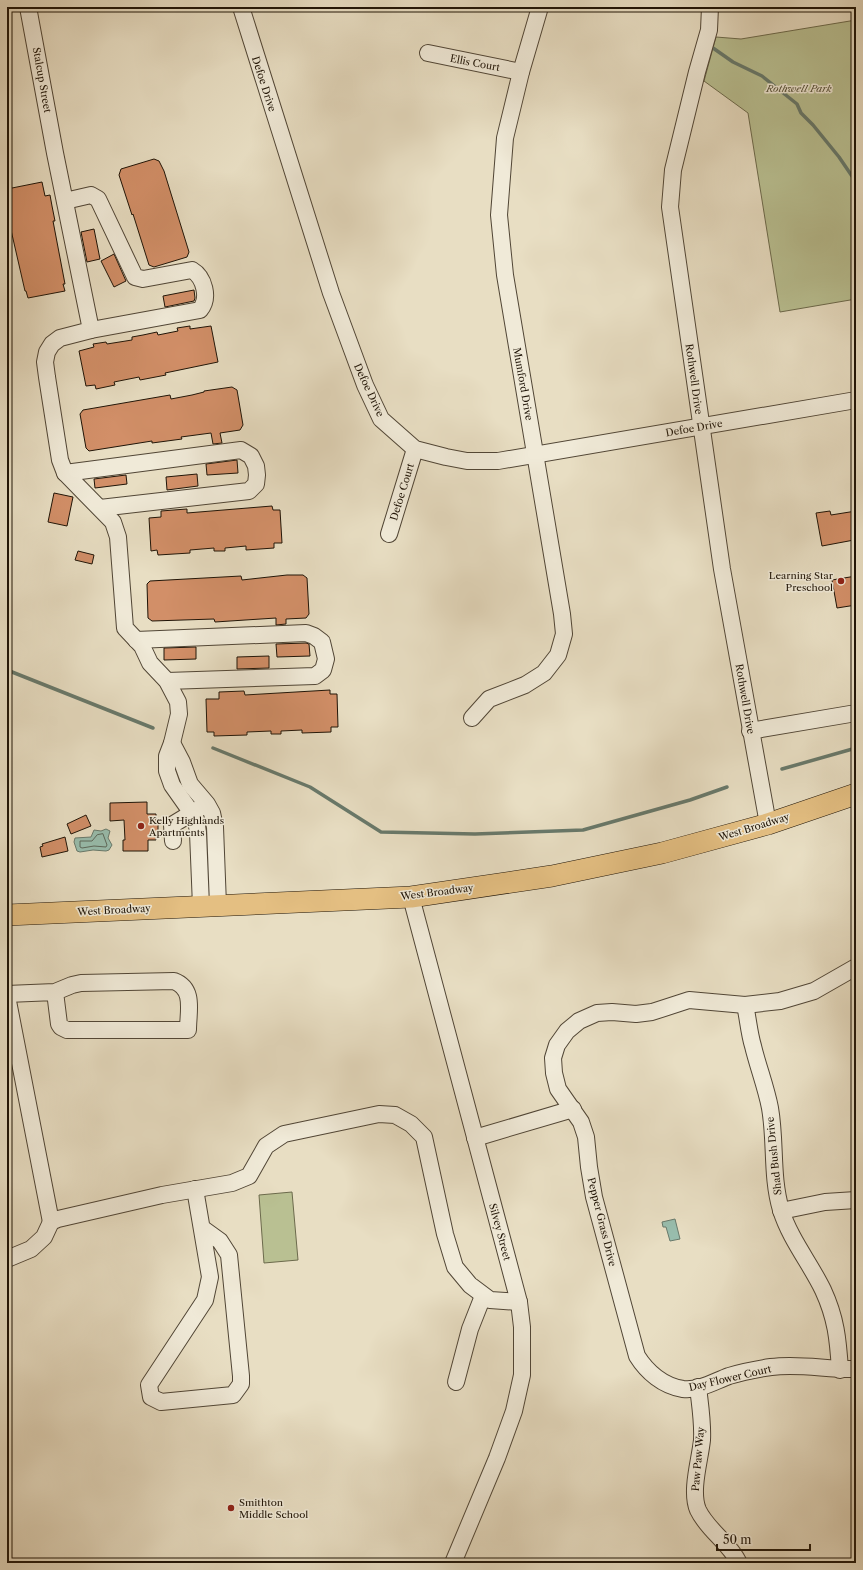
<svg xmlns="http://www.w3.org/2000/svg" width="863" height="1570" font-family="'Libre Caslon Text',serif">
<rect width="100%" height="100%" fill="#e8dec3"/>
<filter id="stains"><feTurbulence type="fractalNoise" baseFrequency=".005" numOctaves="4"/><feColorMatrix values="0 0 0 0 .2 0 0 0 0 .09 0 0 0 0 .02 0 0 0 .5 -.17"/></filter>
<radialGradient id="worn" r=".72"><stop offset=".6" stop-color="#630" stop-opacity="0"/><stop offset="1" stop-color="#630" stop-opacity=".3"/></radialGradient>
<g fill="#b9c092" stroke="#6c6a4c">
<path d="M856,20V299L780,312L748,113L704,81L716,37L741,39Z"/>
<path d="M292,1192L298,1260L264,1263L259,1195Z"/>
</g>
<g fill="#98bdad" stroke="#68796b">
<path d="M106,829L110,831L108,838L112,845L109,850L106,851L93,850L80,852L77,851L74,842L75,838L91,837L94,830L101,831Z"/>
<path d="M675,1219L680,1239L670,1241L666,1227H663L662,1222Z"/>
</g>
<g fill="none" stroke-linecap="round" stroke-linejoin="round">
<path stroke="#5c685a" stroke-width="1" d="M103,834L107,845L106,847L94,846L82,848L80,847V841H92L97,835Z"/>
<g stroke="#68796b" stroke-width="3.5">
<path d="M713,48L733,62L762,76L797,104L801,113L813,125L839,157L856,182"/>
<path d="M7,670L153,728"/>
<path d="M213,748L310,787L381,832L475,834L583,830L690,800L727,787"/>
<path d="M782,769L856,748"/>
</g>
</g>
<g fill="#d28f68" stroke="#1f1407">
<path d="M154,159L159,161L164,171L189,252L187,257L154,267L149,265L133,214L132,215L119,175L121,169Z"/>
<path d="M42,182L45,196L50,195L52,206L55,221H53L65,284H63L65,291L28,298L26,291H25L11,230H9L7,220V189Z"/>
<path d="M94,229L100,259L87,262L81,232Z"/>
<path d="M114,254L126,281L114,287L101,261Z"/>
<path d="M194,290L195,298L194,301L165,307L163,296Z"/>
<path d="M190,326V329L211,326L218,362L165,373L166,375L140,380L139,377L114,382L115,385L96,389L95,385L86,386L79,351L94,347L93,344L106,342L107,344L132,340V337L143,335L157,332L158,335L178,331L177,328Z"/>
<path d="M232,387L237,390L243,425L240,430L220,433L222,443L213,444L211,433L181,437L182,439L152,443V441L89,451L86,448L80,414L83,410L170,395L171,399L192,395L204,392V391Z"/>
<path d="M237,460L238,473L207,475L206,464Z"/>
<path d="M197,474L198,486L167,490L166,477Z"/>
<path d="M126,475L127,484L95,488L94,479Z"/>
<path d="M54,493L73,497L67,526L48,522Z"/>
<path d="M272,506L273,510H280L282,543H274V548L246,550V546L225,548V551H214V548L190,550V553L158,555L157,550L151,551L149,518L161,517V511L187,509V513Z"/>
<path d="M830,511L831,515L856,511V528L852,529L854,540L822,546L816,513Z"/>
<path d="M78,551L94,555L92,564L75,560Z"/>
<path d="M287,575H303L307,578L309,614L306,618L286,619V624L276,625V618L215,622L214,619L152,621L148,618L147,584L150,581L241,576L242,580Z"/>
<path d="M856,576V605L837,608L832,580Z"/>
<path d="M306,643L309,644L310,656L277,657L276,644Z"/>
<path d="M196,647V659L164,660V648Z"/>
<path d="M269,656V668L237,669V657Z"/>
<path d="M330,690V694H337L338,727H331V732L302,733V730L281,731V734H271V731L247,732V735L214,736V732H207L206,699H219V692L244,691L245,695Z"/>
<path d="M147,802V814H156V821H158V832H156V840H148V851H123V840H125L124,820L110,821V803Z"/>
<path d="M86,815L91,826L71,834L67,824Z"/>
<path d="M65,837L68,851L42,857L40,847L43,846L42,844Z"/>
</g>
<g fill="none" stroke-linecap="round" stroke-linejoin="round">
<defs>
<g id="minor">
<path d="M28,7L55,153L91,330L60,338L52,344L47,352L45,362L47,377L60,460L65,473L113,522L118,537L125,628L142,646L150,663L167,681L178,702L179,714L172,743L167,756V771L172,785L196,819L198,833L201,906"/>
<path d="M241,7L331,293L365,385L381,419L415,449L446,457L467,461H498L856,400"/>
<path d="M710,7L709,30L697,72L673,170L670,207L722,569L768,824"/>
<path d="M428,53L521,72"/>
<path d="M65,201L91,195L98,199L135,277L143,279L192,270C204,277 210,298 200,310L91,330"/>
<path d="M65,473L241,450L251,456L256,466L257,475L256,484L249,491L100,508"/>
<path d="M389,534L415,449"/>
<path d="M136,640L306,633L314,636L322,642L326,659L323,670L315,676L167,681"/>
<path d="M472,718L489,699L525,685L544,673L558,655L564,634L562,614L505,275L499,215L505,138L521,72L540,7"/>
<path d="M750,731L856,713"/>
<path d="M172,743L182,762L190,784L207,804L212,813L215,827L218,905"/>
<path d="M173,841L172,825L200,808"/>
<path d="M411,897L519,1302L522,1327V1375L514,1411L497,1458L453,1563"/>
<path d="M856,967L814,991L780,1001L745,1005L689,1000L652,1012L636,1014L612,1012L597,1013L579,1021L567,1031L557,1045L553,1058L554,1073L558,1089L581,1122L586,1137L589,1167L594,1197L637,1356C647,1372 663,1386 683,1389C699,1391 715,1381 729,1376C742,1372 758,1369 771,1367C800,1363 828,1370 856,1369"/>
<path d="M7,994L55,992L72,985L81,983L174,981C195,989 188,1011 188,1030H67L61,1027L59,1024L55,992"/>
<path d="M7,996L51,1222"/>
<path d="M745,1005C748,1018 749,1033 753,1046C758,1067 766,1087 770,1108C776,1142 771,1176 781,1210C790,1239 810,1263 823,1290C836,1318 838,1339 840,1370"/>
<path d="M475,1138L573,1109"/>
<path d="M195,1189L210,1277L205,1300L149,1385L151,1397L161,1402L233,1395L241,1384V1376L229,1255L220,1241L202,1228"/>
<path d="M781,1211L825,1202L856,1200"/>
<path d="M7,1259L31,1249L44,1237L51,1222L58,1219L162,1195L232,1183L249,1176L266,1146L284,1134L379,1114L395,1115L411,1124L424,1137L445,1234L455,1267L470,1285L490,1300L519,1302"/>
<path d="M456,1382L470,1329L483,1296"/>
<path d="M698,1387C700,1405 703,1422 702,1440C700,1460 690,1491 698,1510C708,1531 729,1542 739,1563"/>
</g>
<path id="major" d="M7,915L411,897L552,876L662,853L768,824L856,794"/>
</defs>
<use href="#minor" stroke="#514636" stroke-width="18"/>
<use href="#major" stroke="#1f1407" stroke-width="22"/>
<use href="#minor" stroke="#f0ead8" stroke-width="16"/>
<use href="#major" stroke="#e4bf82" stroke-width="21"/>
</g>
<g fill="#8f2418" stroke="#f0ead8" stroke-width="1.5">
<circle cx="841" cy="581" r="4"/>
<circle cx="141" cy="826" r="4"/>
<circle cx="231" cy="1508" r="4"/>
</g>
<g text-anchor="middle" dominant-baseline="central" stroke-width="3" stroke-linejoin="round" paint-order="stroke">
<g font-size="10" fill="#1f1407" stroke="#f0ead8">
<text transform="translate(475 63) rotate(11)">Ellis Court</text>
<text transform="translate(42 80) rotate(80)">Stalcup Street</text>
<text transform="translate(264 84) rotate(72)">Defoe Drive</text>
<text transform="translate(694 379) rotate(82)">Rothwell Drive</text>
<text transform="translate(523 384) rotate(80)">Mumford Drive</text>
<text transform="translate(369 390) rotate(65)">Defoe Drive</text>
<text transform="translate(694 428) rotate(-10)">Defoe Drive</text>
<text transform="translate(402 492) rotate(-73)">Defoe Court</text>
<text transform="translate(745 699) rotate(80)">Rothwell Drive</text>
<text transform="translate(754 827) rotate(-17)">West Broadway</text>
<text transform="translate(437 892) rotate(-7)">West Broadway</text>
<text transform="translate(114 910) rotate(-3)">West Broadway</text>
<text transform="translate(774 1156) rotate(-96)">Shad Bush Drive</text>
<text transform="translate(602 1222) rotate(76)">Pepper Grass Drive</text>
<text transform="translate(500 1232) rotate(75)">Silvey Street</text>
<text transform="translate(730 1378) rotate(-13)">Day Flower Court</text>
<text transform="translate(698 1459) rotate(-85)">Paw Paw Way</text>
</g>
<g font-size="10" font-style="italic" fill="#555038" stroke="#f0ead8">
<text x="799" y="88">Rothwell Park</text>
</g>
<g font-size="10" fill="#1f1407" stroke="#f0ead8" text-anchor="start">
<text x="833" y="575" text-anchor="end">Learning Star<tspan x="833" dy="12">Preschool</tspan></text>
<text x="149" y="820">Kelly Highlands<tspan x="149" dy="12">Apartments</tspan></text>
<text x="239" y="1502">Smithton<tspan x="239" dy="12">Middle School</tspan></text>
</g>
</g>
<rect width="863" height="1570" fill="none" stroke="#e8dec3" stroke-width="24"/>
<rect x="8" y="8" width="847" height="1554" fill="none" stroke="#1f1407" stroke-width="2"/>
<rect x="12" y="12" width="839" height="1546" fill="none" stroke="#1f1407"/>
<path d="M717 1544v6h93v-6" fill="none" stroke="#1f1407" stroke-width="2"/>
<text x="723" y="1544" font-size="12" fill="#1f1407" stroke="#f0ead8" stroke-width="3" paint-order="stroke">50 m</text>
<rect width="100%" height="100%" filter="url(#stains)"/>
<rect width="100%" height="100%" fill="url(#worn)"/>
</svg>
